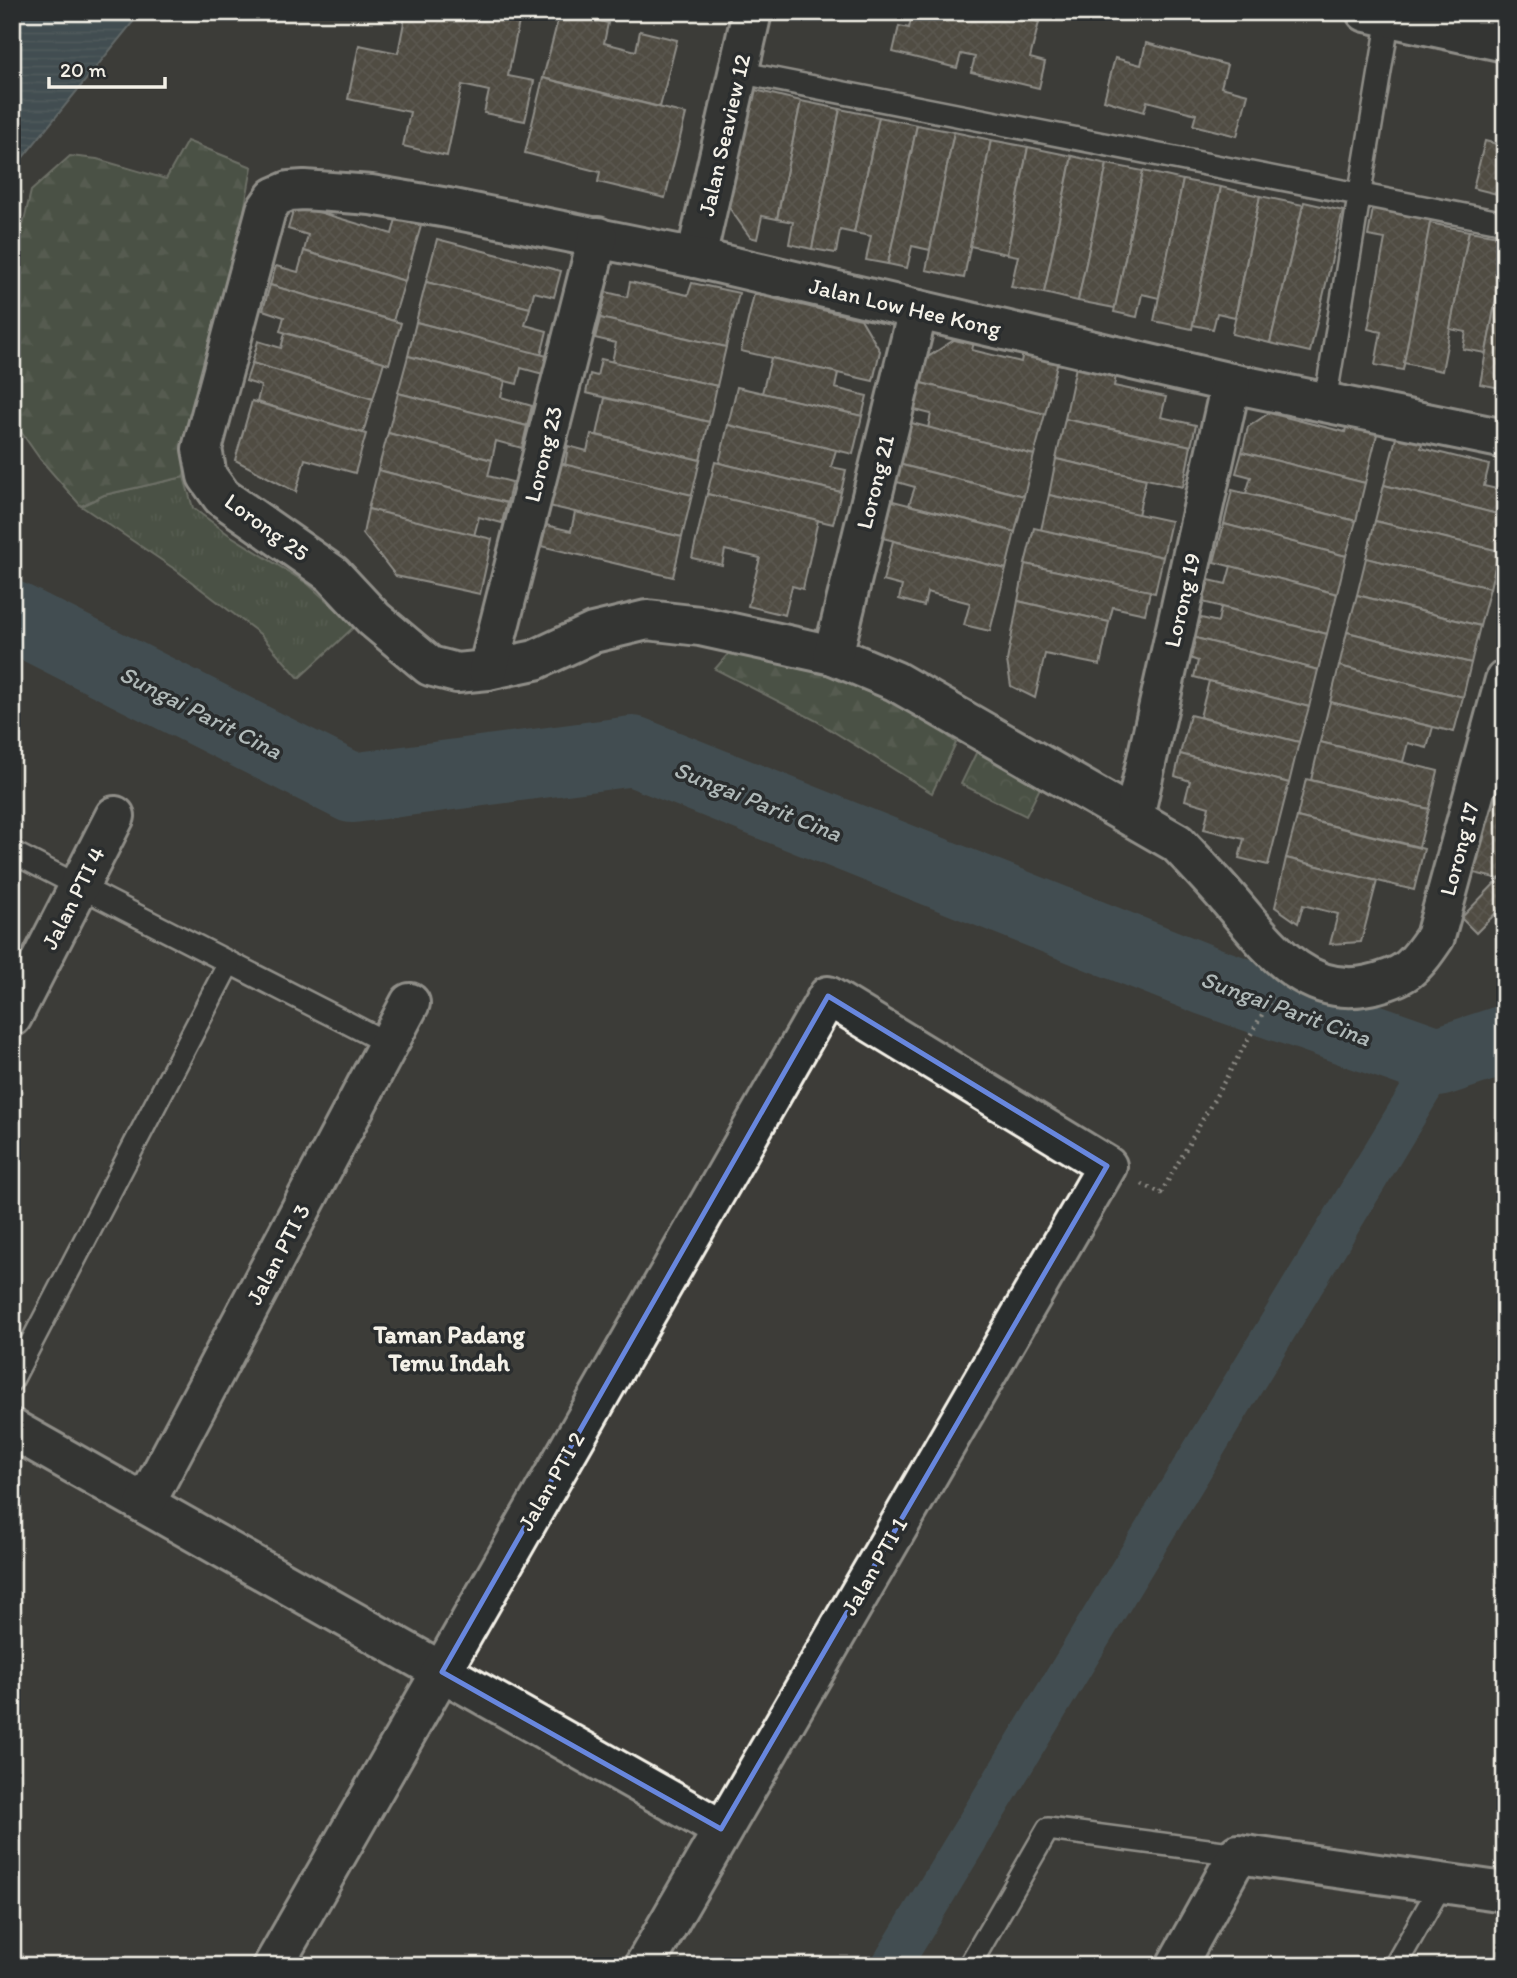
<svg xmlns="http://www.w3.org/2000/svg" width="1517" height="1978" font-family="Itim,sans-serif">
<defs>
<pattern id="grass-tufts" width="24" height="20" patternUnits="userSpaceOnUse" patternTransform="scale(1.75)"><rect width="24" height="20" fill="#5c6c54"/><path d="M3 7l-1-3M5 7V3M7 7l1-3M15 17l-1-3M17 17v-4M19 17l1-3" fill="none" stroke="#74816d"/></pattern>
<pattern id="forest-firs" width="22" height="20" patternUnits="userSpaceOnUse" patternTransform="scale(1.75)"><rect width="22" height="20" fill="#5c6c54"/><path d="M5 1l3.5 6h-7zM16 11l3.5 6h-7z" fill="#74816d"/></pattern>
<pattern id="park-crowns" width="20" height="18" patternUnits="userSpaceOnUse" patternTransform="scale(1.75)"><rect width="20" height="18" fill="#5c6c54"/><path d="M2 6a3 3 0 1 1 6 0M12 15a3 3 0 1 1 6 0" fill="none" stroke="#74816d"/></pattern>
<pattern id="water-rules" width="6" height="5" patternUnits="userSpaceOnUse" patternTransform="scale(1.75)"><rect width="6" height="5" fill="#4a646f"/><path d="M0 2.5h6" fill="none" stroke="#657b84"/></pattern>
<pattern id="building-cross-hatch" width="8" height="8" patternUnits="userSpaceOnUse" patternTransform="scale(1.75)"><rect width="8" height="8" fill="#686050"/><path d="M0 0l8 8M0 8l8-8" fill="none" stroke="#7e7769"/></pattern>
</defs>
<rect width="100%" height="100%" fill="#3d3c38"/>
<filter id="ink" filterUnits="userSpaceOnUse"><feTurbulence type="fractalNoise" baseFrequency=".0143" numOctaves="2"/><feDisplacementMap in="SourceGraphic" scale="14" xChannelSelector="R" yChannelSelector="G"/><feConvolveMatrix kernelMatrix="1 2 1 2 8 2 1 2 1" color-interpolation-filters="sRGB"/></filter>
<g filter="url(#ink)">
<path fill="url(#grass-tufts)" stroke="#a8ae9e" stroke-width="2" d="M184,477L193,508L228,534L308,584L355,626L299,678L260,634L176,570L81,506L104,495Z"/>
<g fill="url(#forest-firs)" stroke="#a8ae9e" stroke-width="2">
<path d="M187,141L252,167L243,217L192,418L184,477L104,495L81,506L40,459L12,419V272L31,191L70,156L97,159L166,179Z"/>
<path d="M735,646L815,666L918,708L956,743L932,793L815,720L715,669Z"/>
</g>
<path fill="url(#park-crowns)" stroke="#a8ae9e" stroke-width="2" d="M981,743L1044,780L1026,816L961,784Z"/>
<path fill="url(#water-rules)" stroke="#8e9c9f" stroke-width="2" d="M12,12H141L12,171Z"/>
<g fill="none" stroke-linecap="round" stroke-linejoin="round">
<path stroke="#4a646f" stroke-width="40" d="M891,1966L1438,1062"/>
<path stroke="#4a646f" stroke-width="70" d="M12,616L352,788L633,751L1208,981L1438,1062L1505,1040"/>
</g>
<g fill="url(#building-cross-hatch)" stroke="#f4f1e8" stroke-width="2">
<path d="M406,12H521L508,76L534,81L525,121L484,113L489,91L462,85L447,156L403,146L410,112L348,99L359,45L398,53Z"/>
<path d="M560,12L608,23L604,43L636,51L640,31L677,40L660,107L543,78Z"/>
<path d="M913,12H997L1039,22L1030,58L1045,62L1039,88L971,72L975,57L961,54L957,68L893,52L899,26L909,28Z"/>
<path d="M1146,43L1227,65L1221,87L1248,94L1237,136L1193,125L1196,114L1147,101L1144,112L1104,100L1115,58L1141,65Z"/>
<path d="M543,78L686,114L665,198L598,182L600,172L525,153Z"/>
<path d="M751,89L801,101L777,219L762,216L757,239L750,237L728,206Z"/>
<path d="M801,101L840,109L812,249L789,244L793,222L777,219Z"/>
<path d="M840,109L879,117L854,233L840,230L836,253L812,249Z"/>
<path d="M879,117L917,125L888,264L866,260L871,236L854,233Z"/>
<path d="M917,125L954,132L930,250L912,246L907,268L888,264Z"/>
<path d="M954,132L991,140L964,278L926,270Z"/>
<path d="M991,140L1028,147L1007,254L970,246Z"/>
<path d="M1485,141L1505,146V196L1473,188Z"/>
<path d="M1028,147L1072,156L1044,293L1011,287L1018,256L1007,254Z"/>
<path d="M1072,156L1107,164L1078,301L1044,293Z"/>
<path d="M1107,164L1143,171L1115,308L1078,301Z"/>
<path d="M1143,171L1183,180L1159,298L1142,294L1137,317L1114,312Z"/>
<path d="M1183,180L1221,187L1192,329L1154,321Z"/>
<path d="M1221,187L1260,196L1235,317L1217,313L1213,329L1193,325Z"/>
<path d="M1260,196L1303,205L1270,343L1232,334Z"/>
<path d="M1304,202L1343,211L1310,352L1270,343Z"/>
<path d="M295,205L392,234L396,219L421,226L405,281L304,251L308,235L288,229Z"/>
<path d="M1373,209L1431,219L1403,370L1375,365L1381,332L1368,329L1385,239L1368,236Z"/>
<path d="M1430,223L1469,231L1442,371L1404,363Z"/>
<path d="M1469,231L1505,237V251L1486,353L1463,349L1466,332L1450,329Z"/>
<path d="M437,239L561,271L554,297L534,292L530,308L426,282Z"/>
<path d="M304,251L405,281L393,321L270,285L276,266L298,272Z"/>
<path d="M1505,251V389L1480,384Z"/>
<path d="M426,282L530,308L525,325L547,331L541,355L416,322Z"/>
<path d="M630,282L688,295L692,283L739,293L726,347L600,318L606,292L627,297Z"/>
<path d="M270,285L401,323L389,364L280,331L284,317L263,310Z"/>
<path d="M754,294L861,319L880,351L873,381L741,351Z"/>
<path d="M600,318L726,347L717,386L612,362L616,343L595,338Z"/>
<path d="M416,322L547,356L543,374L521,368L517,384L408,356Z"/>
<path d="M285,333L384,362L373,399L252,363L258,341L281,348Z"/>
<path d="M957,338L974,342L972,350L1021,362L1024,347L1059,356L1045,414L917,382L925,359Z"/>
<path d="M408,356L505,381L501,397L532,406L527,426L398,393Z"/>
<path d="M771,358L838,373L835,388L867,396L862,416L762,393Z"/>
<path d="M601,359L717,386L709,422L586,393L590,374L597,376Z"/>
<path d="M1077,362L1117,371L1114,386L1166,397L1161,417L1196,425L1191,446L1065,419Z"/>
<path d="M252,363L373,399L363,433L257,402L261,386L246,381Z"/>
<path d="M917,382L1045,414L1034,455L928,428L931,414L911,409Z"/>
<path d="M737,387L862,416L853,454L728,425Z"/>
<path d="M398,393L527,426L522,448L496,441L492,460L388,433Z"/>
<path d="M605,398L709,422L700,460L597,435Z"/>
<path d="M252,401L366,434L355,473L305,459L296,492L235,460Z"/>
<path d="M1269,413L1345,432L1349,415L1380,422L1365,483L1242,452L1248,427Z"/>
<path d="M1065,419L1191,446L1183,487L1056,459Z"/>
<path d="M904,421L1034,455L1024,496L894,463Z"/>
<path d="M728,425L836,450L831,467L846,470L841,492L719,463Z"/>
<path d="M1398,430L1423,437L1421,448L1489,465L1484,486L1505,491V516L1384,485Z"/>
<path d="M388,433L492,460L488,476L512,482L507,503L378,470Z"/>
<path d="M591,434L700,460L692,495L565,465L568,446L587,451Z"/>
<path d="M1242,452L1365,483L1356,521L1246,493L1251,477L1236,473Z"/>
<path d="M1056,459L1146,479L1138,515L1049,495Z"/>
<path d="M715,462L841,492L833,524L707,494Z"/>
<path d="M559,463L692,495L682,537L549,506Z"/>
<path d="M894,463L1024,496L1015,532L909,505L915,487L890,480Z"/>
<path d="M378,470L507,503L502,523L479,517L474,536L368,509Z"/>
<path d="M1384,485L1505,516V527L1499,551L1375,521Z"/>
<path d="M1232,490L1356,521L1346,556L1224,524Z"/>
<path d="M707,494L818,520L803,589L792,586L785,615L748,606L760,558L725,550L722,565L692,558Z"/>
<path d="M1049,495L1171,521L1163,557L1041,530Z"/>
<path d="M889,500L1015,532L1006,569L879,537Z"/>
<path d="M368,509L492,539L480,594L396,576L363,534Z"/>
<path d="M575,512L682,537L673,577L541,546L546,525L571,531Z"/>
<path d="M1375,521L1499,551L1490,588L1366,558Z"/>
<path d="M1224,524L1346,556L1337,594L1214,562Z"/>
<path d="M1034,528L1163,557L1155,593L1025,564Z"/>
<path d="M893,541L1006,569L990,631L964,625L970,603L927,592L924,606L899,599L902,586L883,581Z"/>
<path d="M1366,558L1490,588L1480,626L1357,595Z"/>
<path d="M1025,564L1150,591L1145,614L1113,607L1109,622L1018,601Z"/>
<path d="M1231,566L1337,594L1327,634L1203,602L1209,580L1226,584Z"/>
<path d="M1357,595L1480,626L1471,663L1347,632Z"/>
<path d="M1018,601L1109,622L1100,665L1045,654L1035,698L1011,686L1007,661Z"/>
<path d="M1221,607L1327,634L1318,670L1192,637L1197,617L1218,622Z"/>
<path d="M1347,632L1471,663L1463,697L1339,666Z"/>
<path d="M1192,637L1318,670L1309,707L1194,677L1198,661L1187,657Z"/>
<path d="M1339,666L1463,697L1454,732L1330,702Z"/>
<path d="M1209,681L1309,707L1299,742L1200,717Z"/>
<path d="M1330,702L1433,727L1427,748L1408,743L1403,762L1320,742Z"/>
<path d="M1190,715L1299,742L1289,783L1180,754Z"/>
<path d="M1320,742L1438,771L1429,809L1311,780Z"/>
<path d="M1505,743V787L1493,784Z"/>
<path d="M1180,754L1289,783L1268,865L1239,858L1244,839L1204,829L1209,807L1185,800L1190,781L1175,776Z"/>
<path d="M1306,779L1429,809L1419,847L1297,817Z"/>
<path d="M1487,782L1505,787V876L1499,879L1466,871Z"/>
<path d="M1297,817L1424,849L1414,890L1286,858Z"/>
<path d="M1286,858L1377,881L1361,942L1330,944L1338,914L1303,905L1298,923L1275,907Z"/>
<path d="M1505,876V904L1476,933L1461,918L1499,879Z"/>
</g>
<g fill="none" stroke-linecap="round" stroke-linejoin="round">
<defs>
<g id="service">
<path d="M738,72L1505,223"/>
<path d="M1325,402L1389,17"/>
<path d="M12,852L389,1044"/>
<path d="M12,1380L229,963"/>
<path d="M969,1966L1048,1829L1238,1854"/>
<path d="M1395,1966L1442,1883"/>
</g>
<g id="minor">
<path d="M1366,12L1505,42"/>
<path d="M696,258L752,12"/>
<path d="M1505,439L1231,383L696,258L448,208L371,195L304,190L289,191L275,197L266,210L202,449L207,476L222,497L332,574L374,619L430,666L457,673L488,670L535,660L593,633L647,620L700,626L833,655L895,681L1177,843C1195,862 1214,882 1231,902C1267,944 1305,999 1369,985C1406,977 1414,968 1435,937L1505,680"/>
<path d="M833,655L918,310"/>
<path d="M488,670L598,237"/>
<path d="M1134,817L1231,383"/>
<path d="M12,1017L115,816"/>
<path d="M12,1429L721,1829"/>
<path d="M145,1504L410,1003"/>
<path d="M273,1966L828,996L1107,1166L644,1966"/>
<path d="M1176,1966L1238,1854L1505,1892"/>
</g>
</defs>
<use href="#service" stroke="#f4f1e8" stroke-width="26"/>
<use href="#minor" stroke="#f4f1e8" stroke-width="44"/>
<path stroke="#f4f1e8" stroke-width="4.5" stroke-dasharray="2 5" stroke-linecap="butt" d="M1142,1184L1161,1193L1272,997"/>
<use href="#service" stroke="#2a2d2e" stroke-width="21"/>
<use href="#minor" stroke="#2a2d2e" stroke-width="38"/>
</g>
</g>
<path d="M0 0H1517V1978H0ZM828,996L1107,1166L721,1829L442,1672Z" fill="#3d3c38" fill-opacity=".55" fill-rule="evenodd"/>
<path fill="none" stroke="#6887de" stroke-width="5" stroke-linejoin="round" d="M828,996L1107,1166L721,1829L442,1672Z"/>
<g text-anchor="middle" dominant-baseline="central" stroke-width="7" stroke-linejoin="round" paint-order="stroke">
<g font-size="23" fill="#f4f1e8" stroke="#2a2d2e">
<text transform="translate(724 135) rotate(-77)">Jalan Seaview 12</text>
<text transform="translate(905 307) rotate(13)">Jalan Low Hee Kong</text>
<text transform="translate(543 454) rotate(-76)">Lorong 23</text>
<text transform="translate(875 482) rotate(-76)">Lorong 21</text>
<text transform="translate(267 527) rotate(36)">Lorong 25</text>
<text transform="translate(1182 600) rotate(-77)">Lorong 19</text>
<text transform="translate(1459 849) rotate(-75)">Lorong 17</text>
<text transform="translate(73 898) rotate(-63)">Jalan PTI 4</text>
<text transform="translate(278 1254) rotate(-62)">Jalan PTI 3</text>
<text transform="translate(551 1481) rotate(-60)">Jalan PTI 2</text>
<text transform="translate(874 1566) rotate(-60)">Jalan PTI 1</text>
</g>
<g font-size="24" font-style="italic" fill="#b0b9b8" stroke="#2a2d2e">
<text transform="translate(201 712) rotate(27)">Sungai Parit Cina</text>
<text transform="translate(758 801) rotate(22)">Sungai Parit Cina</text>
<text transform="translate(1286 1008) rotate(20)">Sungai Parit Cina</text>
</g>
<g font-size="24" font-weight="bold" fill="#f4f1e8" stroke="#2a2d2e">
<text x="449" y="1334">Taman Padang<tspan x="449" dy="28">Temu Indah</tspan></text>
</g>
</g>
<rect width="1517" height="1978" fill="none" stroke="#2a2d2e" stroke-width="42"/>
<rect x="21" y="21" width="1475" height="1936" fill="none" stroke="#f4f1e8" stroke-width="2.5" filter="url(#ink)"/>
<path d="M49 77v10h116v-10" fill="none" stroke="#f4f1e8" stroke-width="3.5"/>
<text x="60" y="77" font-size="21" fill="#f4f1e8" stroke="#2a2d2e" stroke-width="5" paint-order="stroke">20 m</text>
</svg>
